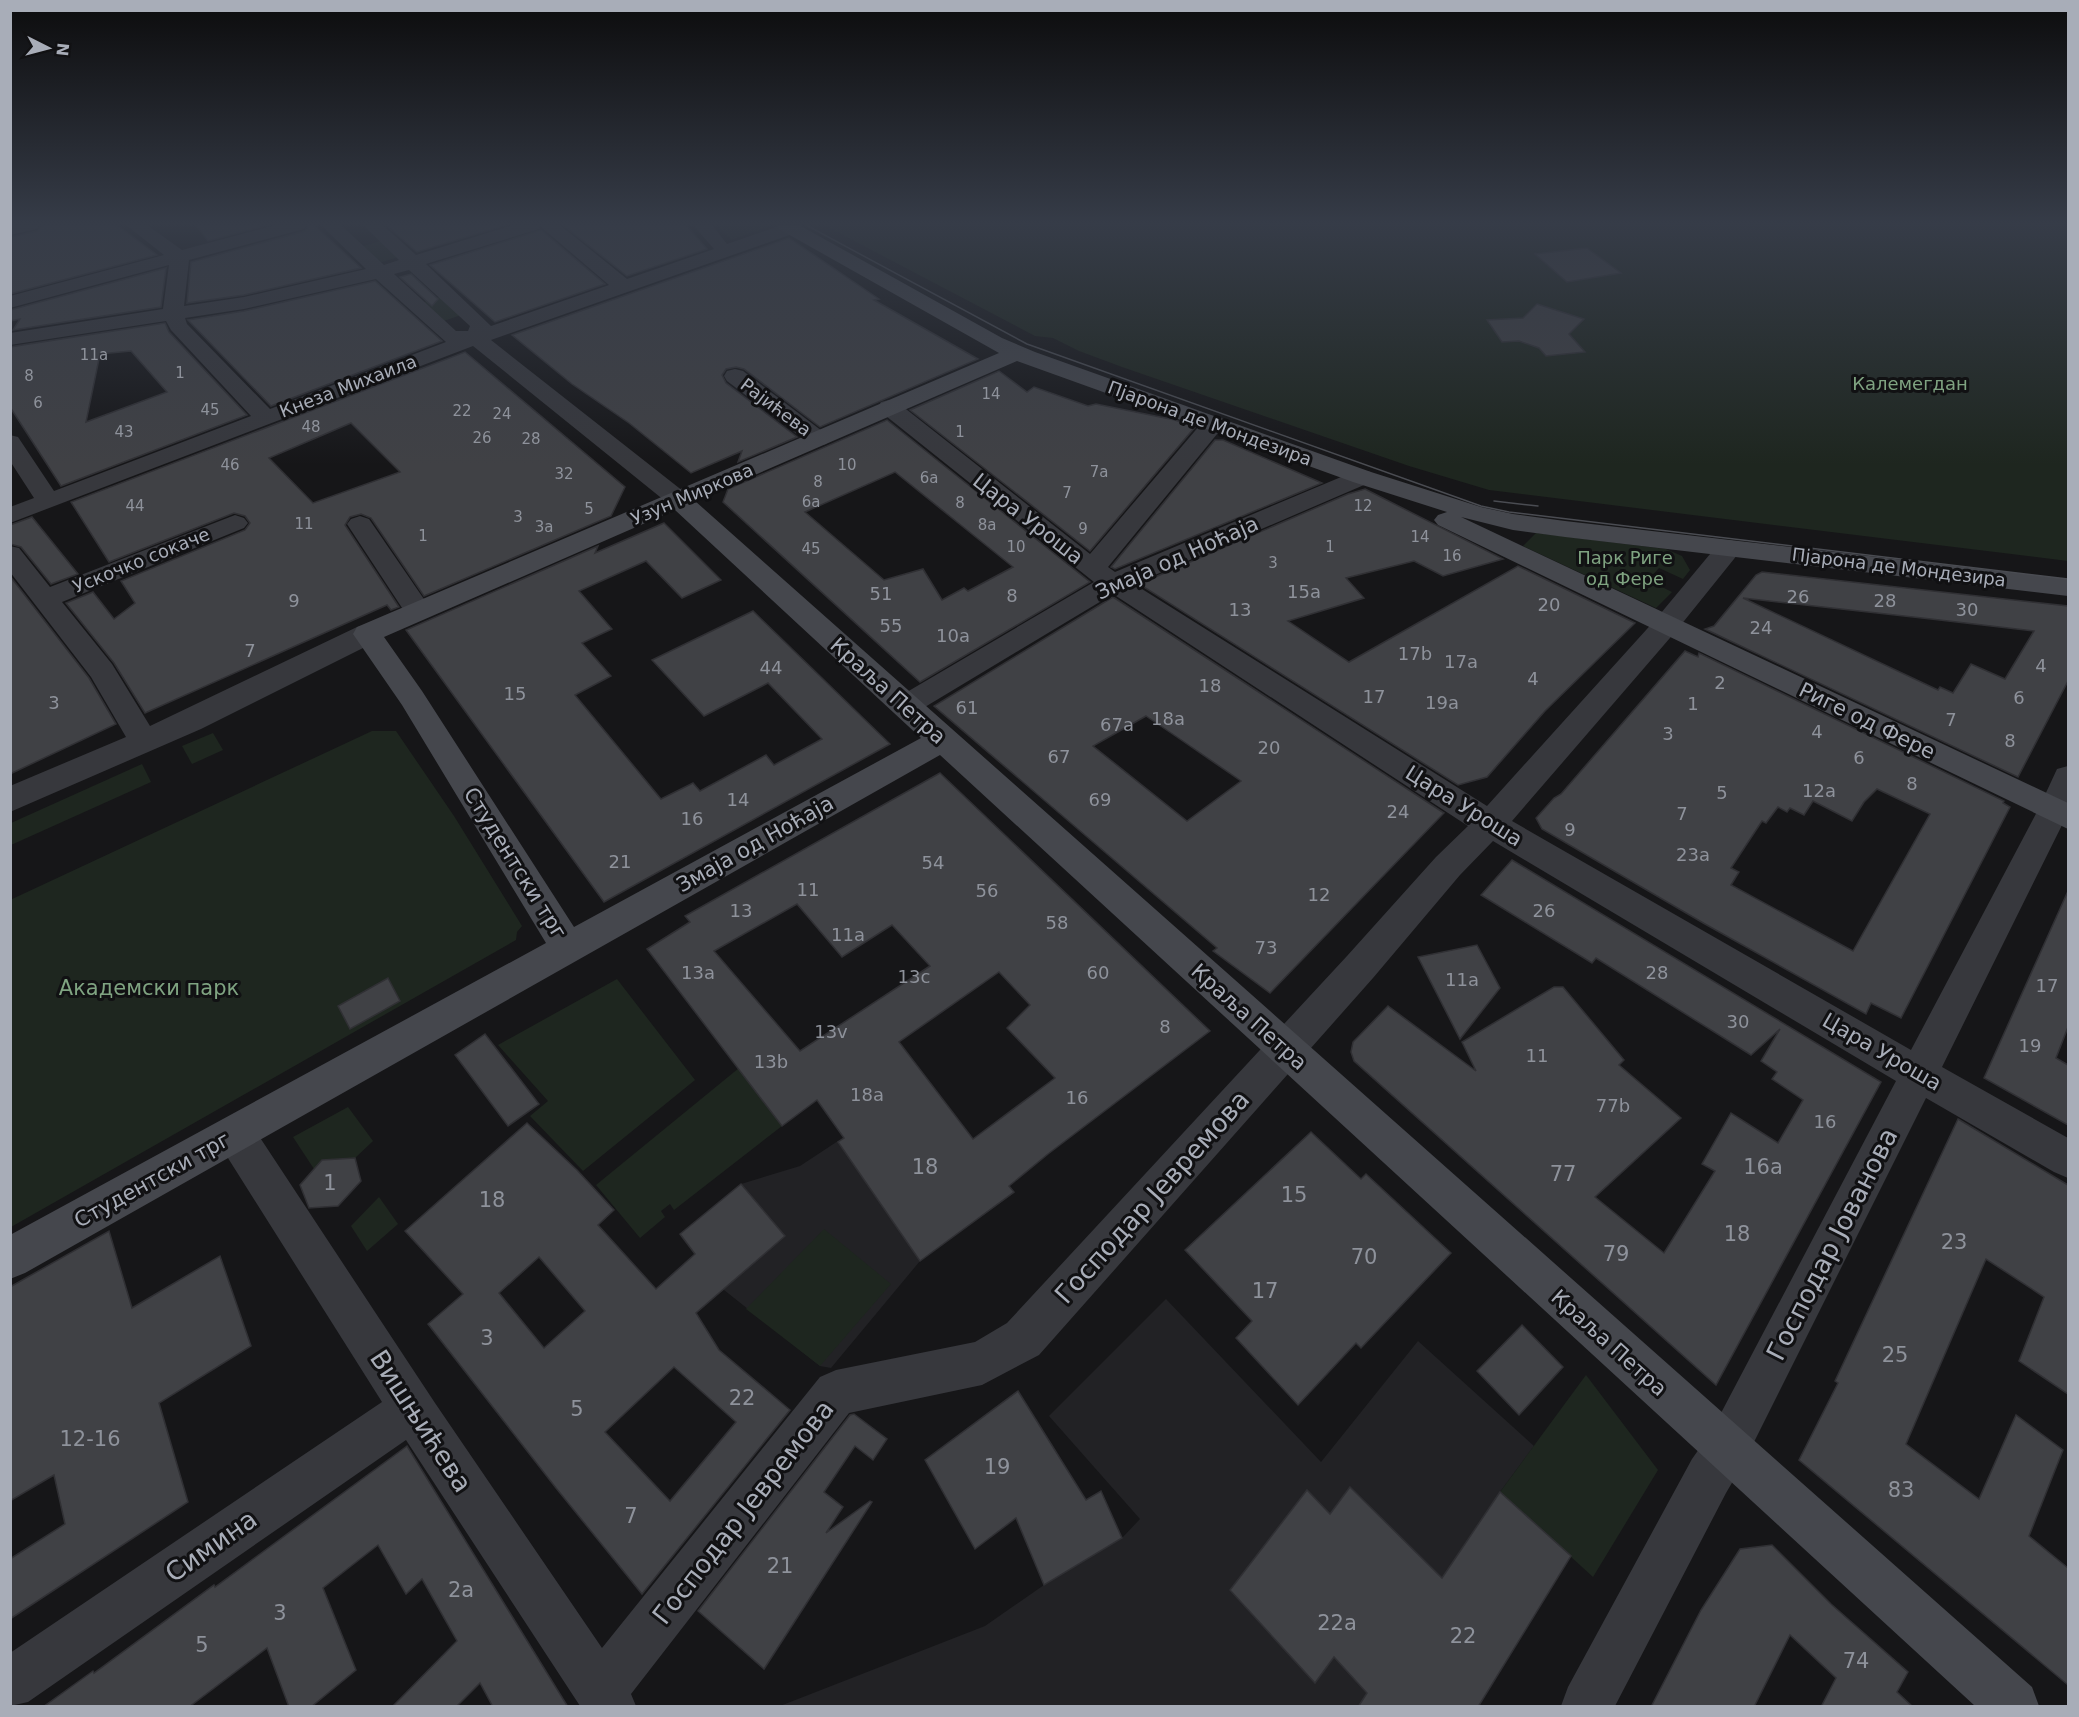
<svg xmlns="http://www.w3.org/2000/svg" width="2079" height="1717" font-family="'DejaVu Sans',sans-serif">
<rect width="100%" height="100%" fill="#161618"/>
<g fill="#222225">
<path d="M929,1081L1014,1193L920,1261L831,1368L820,1366L724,1290L680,1234L741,1184L800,1166Z"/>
<path d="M1166,1299L1321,1462L1418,1341L1534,1446L1500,1492L1571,1556L1478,1706H780L985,1626L1044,1585L1122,1538L1140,1519L1049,1416Z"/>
</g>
<g fill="#1e261f">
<path d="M717,225H768L770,226L731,240Z"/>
<path d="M824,225H2068V561L1489,490L1409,466L1122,367L1079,351L1053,338L1035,336Z"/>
<path d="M383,240L401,256L379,263L361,247Z"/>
<path d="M444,295L464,314L441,322L421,303Z"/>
<path d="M1536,533L1666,549L1682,556L1690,570L1683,579L1659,568L1648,580L1672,592L1656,608L1523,546Z"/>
<path d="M372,731H396L454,816L522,926L517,932L516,940L11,1227L10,900Z"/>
<path d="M213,733L223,750L192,764L182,746Z"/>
<path d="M142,764L151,782L11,845V823Z"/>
<path d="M617,979L695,1080L583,1171L530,1116L548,1101L498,1045Z"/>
<path d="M739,1068L782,1126L674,1210L670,1204L661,1211L665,1217L640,1238L596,1185Z"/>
<path d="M348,1107L373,1141L355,1158L322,1160L314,1169L293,1137Z"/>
<path d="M379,1197L398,1224L367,1251L351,1226Z"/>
<path d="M824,1229L891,1284L820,1366L746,1309Z"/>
<path d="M1586,1375L1658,1470L1593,1577L1500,1492Z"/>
</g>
<g fill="#404145" stroke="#303034" stroke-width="1.5" fill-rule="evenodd">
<path d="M46,225H117L157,255L10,294V237L37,231L41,226Z"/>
<path d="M196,225H268L208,241Z"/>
<path d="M308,225H314L361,268L244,295L187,303L191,262L305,231Z"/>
<path d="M386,225H506L417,252Z"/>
<path d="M563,225H686L707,249L627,276Z"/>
<path d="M541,230L605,284L495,322L430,265Z"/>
<path d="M789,238L879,299L874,300L978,359L820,427L744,369L736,367L726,369L722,375L726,383L797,437L738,462L742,451L691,473L629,423L572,384L512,335Z"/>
<path d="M1587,248L1621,273L1567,282L1535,254Z"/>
<path d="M166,268L161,307L13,330L20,319L10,321V310Z"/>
<path d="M411,274L438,299L432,306L400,277Z"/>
<path d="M375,281L442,341L271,406L188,320L244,311Z"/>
<path d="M1537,304L1584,319L1569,334L1585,352L1546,356L1539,348L1519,341L1502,342L1487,320L1523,318Z"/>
<path d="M165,323L169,332L247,415L61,486L10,407V347ZM131,351L167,392L86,422L100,354Z"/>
<path d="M465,352L625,487L611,516L424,596L371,518L361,514L350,517L345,525L399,607L391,610L387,605L145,713L114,663L66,603L93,592L114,619L135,603L121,581L245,530L250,523L245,516L234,513L109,562L71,502ZM351,423L400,472L313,503L269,458Z"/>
<path d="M999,371L1027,392L1034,387L1088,406L1096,404L1175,420L1195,427L1090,551L910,410Z"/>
<path d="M887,420L1090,582L920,682L723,502L728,489ZM895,472L957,522L1013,567L968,591L964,588L942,600L923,569L884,580L805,512Z"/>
<path d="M1215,440H1223L1322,483L1115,569L1111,567Z"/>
<path d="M1365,489L1503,559L1443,576L1414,561L1346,578L1364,598L1288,621L1349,662L1518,566L1635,623L1545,711L1487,777L1458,785L1139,584L1348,494Z"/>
<path d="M32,517L78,574L51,584L21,547L10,544V525Z"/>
<path d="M664,523L721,580L682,598L646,561L579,591L612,629L582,643L611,676L575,695L661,799L693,783L700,791L766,755L774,765L822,739L768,683L704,716L652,660L753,611L890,744L604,902L406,630L598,546L595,553Z"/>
<path d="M1762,572L2068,606V681L2018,777L1705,629L1714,626L1756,575ZM1743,598L1931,619L2034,631L2005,679L1971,664L1953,693L1940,687L1938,690Z"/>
<path d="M10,576L89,678L116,724L10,774Z"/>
<path d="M1113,597L1444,813L1270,993L1213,951L1217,948L934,706ZM1146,716L1174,735L1241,781L1187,821L1093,746Z"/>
<path d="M1685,651L1698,657L1699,653L2004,801L2003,803L2010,807L1901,1018L1871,1003L1866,1014L1705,924L1542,829L1536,818L1554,798L1561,794ZM1877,789L1930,814L1853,951L1731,885L1739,872L1731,868L1762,821L1766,823L1778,807L1787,812L1790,808L1804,815L1813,801L1852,821L1864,802Z"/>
<path d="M940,773L1210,1031L1048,1154L1009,1186L1014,1192L920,1261L838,1142L844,1138L817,1100L782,1126L647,949L690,922L685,916ZM797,904L842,957L892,925L930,966L800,1051L714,951ZM999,972L1030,1005L1007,1028L1055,1078L973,1139L899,1042Z"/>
<path d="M1512,860L1881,1082L1716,1385L1354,1061L1351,1052L1353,1042L1388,1006L1476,1071L1462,1042L1554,987H1563L1624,1060L1619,1065L1681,1118L1595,1197L1664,1253L1715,1171L1702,1164L1731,1113L1778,1143L1803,1100L1772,1079L1777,1072L1761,1061L1780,1029L1751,1055L1596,958L1592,963L1481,895Z"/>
<path d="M2068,891V1027L2056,1058L2068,1065V1125L1984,1078Z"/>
<path d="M1477,945L1500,988L1460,1039L1418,957Z"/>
<path d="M388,978L400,1001L350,1029L338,1006Z"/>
<path d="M485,1034L539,1104L508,1126L455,1055Z"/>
<path d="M1958,1119L2068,1185V1394L2019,1361L2044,1297L1986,1259L1906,1444L1979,1499L2016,1415L2063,1450L2029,1536L2068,1568V1685L1799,1460L1838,1383L1835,1381Z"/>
<path d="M527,1123L577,1170L614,1210L598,1225L656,1289L695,1254L680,1234L741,1184L785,1236L696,1313L719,1350L790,1410L642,1594L556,1488L428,1324L463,1294L405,1231ZM539,1257L585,1311L544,1348L499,1293ZM674,1367L736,1422L670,1501L605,1432Z"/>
<path d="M1311,1132L1361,1179L1366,1174L1451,1253L1361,1348L1356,1343L1298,1405L1236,1338L1252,1321L1185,1250Z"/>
<path d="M355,1158L361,1181L338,1206L309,1208L300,1185L322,1160Z"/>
<path d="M109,1231L132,1308L220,1256L251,1346L159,1403L188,1502L10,1619V1559L65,1524L54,1475L10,1501V1287Z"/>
<path d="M1522,1325L1563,1367L1519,1415L1477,1371Z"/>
<path d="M1018,1391L1086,1500L1101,1491L1122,1538L1044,1585L1016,1518L975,1549L925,1460Z"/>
<path d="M854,1414L887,1439L873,1460L855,1446L824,1492L843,1507L826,1533L870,1501L872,1502L764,1669L698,1611L850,1415Z"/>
<path d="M407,1446L568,1707H493L480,1683L456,1707H392L457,1641L422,1579L406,1594L378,1545L323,1588L356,1670L311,1707H289L267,1648L189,1707H43L93,1671L94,1673L214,1585L215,1587Z"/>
<path d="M1350,1487L1442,1578L1500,1492L1571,1556L1478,1707H1358L1367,1693L1334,1657L1315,1683L1230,1590L1307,1490L1330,1514Z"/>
<path d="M1772,1545L1831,1604L1908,1672L1897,1692L1913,1707H1821L1836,1678L1790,1635L1754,1707H1651L1701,1610L1740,1549Z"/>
</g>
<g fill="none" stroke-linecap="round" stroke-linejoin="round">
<g fill="#37383d" fill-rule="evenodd">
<path d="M10,225H39L37,229L10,235Z"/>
<path d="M126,225H147L182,250L276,225H306L304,229L189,260L184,306L244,297L366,269L321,225H341L384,265L399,260L363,225H383L416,255L513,225H560L627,279L714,249L693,225H712L727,244L782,225H798L800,228L798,232L491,340L688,495L691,500L688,505L679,507L670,505L473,346L10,523V507L34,498L10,461V435L18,437L54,491L251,416L171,330L166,321L10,345V333L163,309L169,265L10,308V296L164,255ZM540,226L609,285L491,326L426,264L539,229ZM409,270L470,326L468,331H456L394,274ZM376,279L446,342L270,409L187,324L185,318L244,309Z"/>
<path d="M735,369L743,371L826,434L830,439L826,444L818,446L810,444L727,381L724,376L727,371Z"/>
<path d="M889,400L897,402L1090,554L1206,418L1214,416L1222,418L1226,423L1222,428L1108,567L1115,572L1353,472L1362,470L1371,472L1374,477L1371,482L1134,584L1487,806L1656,619L1720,542L1729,540L1738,542L1742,548L1738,554L1676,631L1512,821L1911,1050L2038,810L2057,769L2068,766V813L1942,1067L2068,1138V1178L2054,1172L1926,1098L1743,1464L1726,1493L1615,1706H1561L1568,1687L1692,1459L1711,1432L1896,1081L1493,841L1460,875L1373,978L1039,1355L982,1385L849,1413L631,1694L636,1706H580L406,1440L28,1702L10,1706V1653L382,1402L221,1147L215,1134L221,1121L235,1116L249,1121L435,1403L602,1648L820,1377L836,1370L975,1342L1007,1323L1347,956L1436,857L1468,826L1113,594L915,713L905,716L895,713L890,706L895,699L1094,582L881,412L878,407L881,402Z"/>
<path d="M235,515L244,518L248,523L244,528L62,602L112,664L150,726L357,627L367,625L377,627L381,634L377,641L201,729L10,812V786L126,737L91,677L10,572V546L19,548L50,587Z"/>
<path d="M360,516L369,519L428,605L432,611L428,617L418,620L408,617L347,524L351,519Z"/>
</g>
<path fill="#45474d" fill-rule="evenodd" d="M777,225H799L1002,338L1035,352L1371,472L1481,507L1513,514L1565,521L2068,579V596L1565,537L1513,530L1461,517L2068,803V829L1438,525L1434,520L1438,515L1447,512L1353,482L1017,361L695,501L2032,1687L2039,1706H1975L940,755L25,1273L10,1279V1235L546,943L402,705L353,634L357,627L999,353L779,229ZM675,510L921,738L574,927L422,691L384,637Z"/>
<g stroke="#4a4c52" stroke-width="1.5">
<path d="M806,225L1027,344L1481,506L1509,512L2068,579"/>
<path d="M1494,501L1538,506"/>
</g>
</g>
<linearGradient id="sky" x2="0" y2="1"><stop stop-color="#0c0c0d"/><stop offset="0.48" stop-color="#363c48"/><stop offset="1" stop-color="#363c48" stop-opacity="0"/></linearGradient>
<rect width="2079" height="465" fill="url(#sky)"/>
<g text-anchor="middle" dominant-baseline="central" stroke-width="6" stroke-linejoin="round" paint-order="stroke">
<g font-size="15" fill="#8e929b">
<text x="94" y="355">11a</text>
<text x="180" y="373">1</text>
<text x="29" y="376">8</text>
<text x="991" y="394">14</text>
<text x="38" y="403">6</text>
<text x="210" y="410">45</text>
<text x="462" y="411">22</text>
<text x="502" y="414">24</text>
<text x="311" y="427">48</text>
<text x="124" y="432">43</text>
<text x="960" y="432">1</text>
<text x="482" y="438">26</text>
<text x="531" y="439">28</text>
<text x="230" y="465">46</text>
<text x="847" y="465">10</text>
<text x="1099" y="472">7a</text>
<text x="564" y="474">32</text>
<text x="929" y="478">6a</text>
<text x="818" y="482">8</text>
<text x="1067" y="493">7</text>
<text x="811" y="502">6a</text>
<text x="960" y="503">8</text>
<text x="135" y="506">44</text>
<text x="1363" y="506">12</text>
<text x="589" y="509">5</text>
<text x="518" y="517">3</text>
<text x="304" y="524">11</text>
<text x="987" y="525">8a</text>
<text x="544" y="527">3a</text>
<text x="1083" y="529">9</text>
<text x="423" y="536">1</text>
<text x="1420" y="537">14</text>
<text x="1016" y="547">10</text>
<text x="1330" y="547">1</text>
<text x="811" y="549">45</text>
<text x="1452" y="556">16</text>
<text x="1273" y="563">3</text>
</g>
<g font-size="18" fill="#7fa381" stroke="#111113">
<text x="1910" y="383">Калемегдан</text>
<text x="1625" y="557">Парк Риге<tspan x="1625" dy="21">од Фере</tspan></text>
</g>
<g font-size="18" fill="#a8adb8" stroke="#111113">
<text transform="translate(348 386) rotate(-21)">Кнеза Михаила</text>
<text transform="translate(776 407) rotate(37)">Рајићева</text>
<text transform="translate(1210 423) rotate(20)">Пјарона де Мондезира</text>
<text transform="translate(692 494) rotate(-23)">Узун Миркова</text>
<text transform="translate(141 560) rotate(-22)">Ускочко сокаче</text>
<text transform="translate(1899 567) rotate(7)">Пјарона де Мондезира</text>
</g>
<g font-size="18" fill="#8e929b">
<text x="1304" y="591">15a</text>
<text x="881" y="593">51</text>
<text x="1012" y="595">8</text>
<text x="1798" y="596">26</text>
<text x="294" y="600">9</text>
<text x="1885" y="600">28</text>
<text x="1549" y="604">20</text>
<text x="1240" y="609">13</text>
<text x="1967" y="609">30</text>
<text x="891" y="625">55</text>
<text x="1761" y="627">24</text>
<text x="953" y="635">10a</text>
<text x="250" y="650">7</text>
<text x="1415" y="653">17b</text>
<text x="1461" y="661">17a</text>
<text x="2041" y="665">4</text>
<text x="771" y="667">44</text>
<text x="1533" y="678">4</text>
<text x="1720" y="682">2</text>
<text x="1210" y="685">18</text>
<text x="515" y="693">15</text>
<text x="1374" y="696">17</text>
<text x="2019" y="697">6</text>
<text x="54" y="702">3</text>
<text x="1442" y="702">19a</text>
<text x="1693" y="703">1</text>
<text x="967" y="707">61</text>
<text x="1168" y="718">18a</text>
<text x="1951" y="719">7</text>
<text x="1117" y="724">67a</text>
<text x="1817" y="731">4</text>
<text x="1668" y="733">3</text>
<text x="2010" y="740">8</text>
<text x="1269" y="747">20</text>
<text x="1059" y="756">67</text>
<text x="1859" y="757">6</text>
<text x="1912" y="783">8</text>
<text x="1819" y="790">12a</text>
<text x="1722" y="792">5</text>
<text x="738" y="799">14</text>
<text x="1100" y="799">69</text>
<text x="1398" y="811">24</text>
<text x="1682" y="813">7</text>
<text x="692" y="818">16</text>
<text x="1570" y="829">9</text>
<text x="1693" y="854">23a</text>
<text x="620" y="861">21</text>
<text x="933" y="862">54</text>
<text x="808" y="889">11</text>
<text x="987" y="890">56</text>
<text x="1319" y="894">12</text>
<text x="741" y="910">13</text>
<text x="1544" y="910">26</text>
<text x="1057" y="922">58</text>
<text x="848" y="934">11a</text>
<text x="1266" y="947">73</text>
<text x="698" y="972">13a</text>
<text x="1098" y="972">60</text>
<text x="1657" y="972">28</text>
<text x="914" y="976">13c</text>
<text x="1462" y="979">11a</text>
<text x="2047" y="985">17</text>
<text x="1738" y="1021">30</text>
<text x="1165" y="1026">8</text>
<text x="831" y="1031">13v</text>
<text x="2030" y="1045">19</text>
<text x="1537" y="1055">11</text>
<text x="771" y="1061">13b</text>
<text x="867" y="1094">18a</text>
<text x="1077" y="1097">16</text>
<text x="1613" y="1105">77b</text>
<text x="1825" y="1121">16</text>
</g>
<g font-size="21" fill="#a8adb8" stroke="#111113">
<text transform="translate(1028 519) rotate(38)">Цара Уроша</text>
<text transform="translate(1177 558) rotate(-24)">Змаја од Ноћаја</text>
<text transform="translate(888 691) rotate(42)">Краља Петра</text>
<text transform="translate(1867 721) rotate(26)">Риге од Фере</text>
<text transform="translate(1464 806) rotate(32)">Цара Уроша</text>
<text transform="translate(755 844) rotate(-29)">Змаја од Ноћаја</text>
<text transform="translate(515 863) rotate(58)">Студентски трг</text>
<text transform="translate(1249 1017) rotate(42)">Краља Петра</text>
<text transform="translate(1882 1052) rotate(30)">Цара Уроша</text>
<text transform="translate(152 1180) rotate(-29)">Студентски трг</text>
<text transform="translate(1609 1343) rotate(42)">Краља Петра</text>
</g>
<g font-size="21" fill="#7fa381" stroke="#111113">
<text x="149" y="988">Академски парк</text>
</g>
<g font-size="21" fill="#8e929b">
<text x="925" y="1167">18</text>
<text x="1763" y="1167">16a</text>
<text x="1563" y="1174">77</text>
<text x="330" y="1183">1</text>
<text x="1294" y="1195">15</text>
<text x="492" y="1200">18</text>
<text x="1737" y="1234">18</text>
<text x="1954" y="1242">23</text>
<text x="1616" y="1254">79</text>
<text x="1364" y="1257">70</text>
<text x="1265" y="1291">17</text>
<text x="487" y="1338">3</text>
<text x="1895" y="1355">25</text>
<text x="742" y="1398">22</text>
<text x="577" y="1409">5</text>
<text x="90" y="1439">12-16</text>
<text x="997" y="1467">19</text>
<text x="1901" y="1490">83</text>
<text x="631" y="1516">7</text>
<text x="780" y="1566">21</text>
<text x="461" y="1590">2a</text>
<text x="280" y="1613">3</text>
<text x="1337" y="1623">22a</text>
<text x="1463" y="1636">22</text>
<text x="202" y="1645">5</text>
<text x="1856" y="1661">74</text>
</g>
<g font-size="26" fill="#a8adb8" stroke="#111113">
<text transform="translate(1152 1197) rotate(-48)">Господар Јевремова</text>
<text transform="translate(1832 1244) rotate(-63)">Господар Јованова</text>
<text transform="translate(421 1421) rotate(57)">Вишњићева</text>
<text transform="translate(743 1512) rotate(-52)">Господар Јевремова</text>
<text transform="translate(211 1546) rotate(-35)">Симина</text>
</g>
</g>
<rect width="2079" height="1717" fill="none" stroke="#a8adb8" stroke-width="24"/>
<g transform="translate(48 48) rotate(96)" stroke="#111113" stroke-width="4.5" paint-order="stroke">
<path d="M0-4.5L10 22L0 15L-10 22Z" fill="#a8adb8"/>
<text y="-9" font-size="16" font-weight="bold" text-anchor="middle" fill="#a8adb8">N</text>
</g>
</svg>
